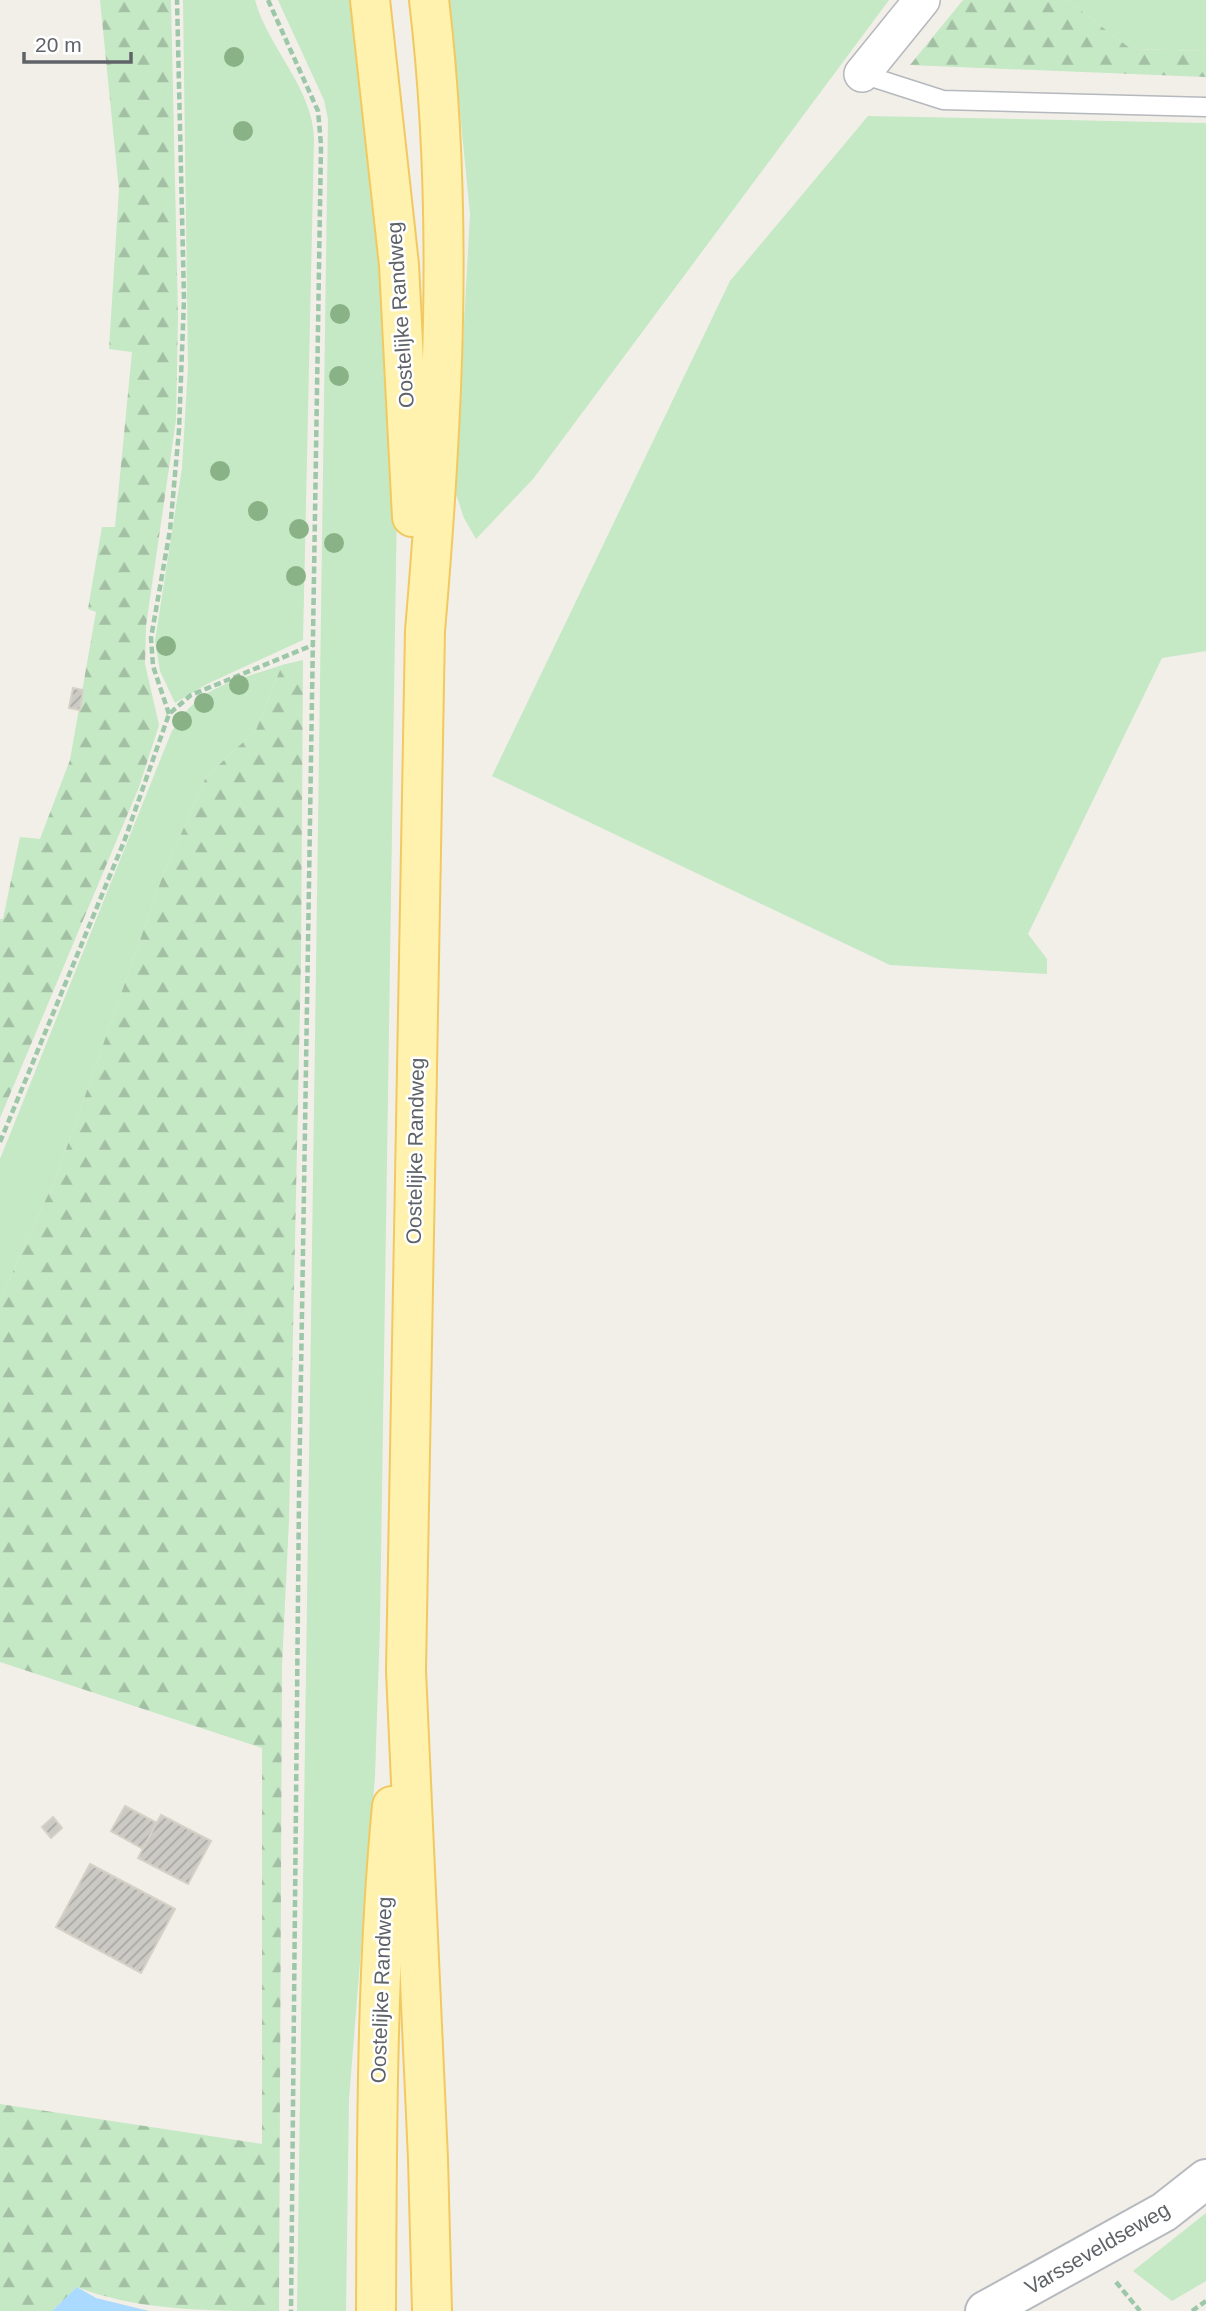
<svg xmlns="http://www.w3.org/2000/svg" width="1206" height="2311" font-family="Arial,sans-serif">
<defs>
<pattern id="forest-firs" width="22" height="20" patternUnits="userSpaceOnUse" patternTransform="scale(1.75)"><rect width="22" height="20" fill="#c5e8c5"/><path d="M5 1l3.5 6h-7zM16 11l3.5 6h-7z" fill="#a3c0a4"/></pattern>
<pattern id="building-hatch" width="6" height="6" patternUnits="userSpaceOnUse" patternTransform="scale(1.75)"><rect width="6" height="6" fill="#cccac5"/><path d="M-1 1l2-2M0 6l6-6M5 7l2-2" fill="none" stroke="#a9a8a4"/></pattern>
</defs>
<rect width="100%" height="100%" fill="#f1efe8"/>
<g fill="#c5e8c5">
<path d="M183,0H255C268,48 313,88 314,139L303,640L207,684L175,703L160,671L155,641L182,468L188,367Z"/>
<path d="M278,0H357L370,108L397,498L380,1624L375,1776L349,2099L346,2311H297L328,119L324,100Z"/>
<path d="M449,0H889L533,479L476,539L464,518L455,491L470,214Z"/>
<path d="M1067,0H1206V51L1131,49Z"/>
<path d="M868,116L1206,123V651L1162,658L1028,934L1047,959V974L890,965L492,776L730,281Z"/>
<path d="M282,665L256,730L206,777L163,875L57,1175L0,1300V1159L171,733C198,685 233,682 282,665Z"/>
<path d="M1206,2213V2281L1172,2301L1133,2271Z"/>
</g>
<g fill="url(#forest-firs)">
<path d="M100,0H171L178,317L176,420L146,626L145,664L159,725L139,787L0,1118V919H3L20,837L40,839L70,760L96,612L88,609L102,527H115L132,352L109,349L119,190Z"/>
<path d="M963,0H1067L1131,49L1206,51V77L910,65Z"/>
<path d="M303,660L301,960L289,1520L282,1665L279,2311C211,2311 138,2311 77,2287L52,2311H0V2104L262,2144V1748L0,1662V1300L57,1175L163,875L206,777L256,730L282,665Z"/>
</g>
<path fill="#aadaff" d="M77,2287L96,2298L149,2311H52Z"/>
<g fill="url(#building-hatch)" stroke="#d6d1c6" stroke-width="2">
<path d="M73,688L83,690L80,710L69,708Z"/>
<path d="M125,1806L157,1823L143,1849L111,1831Z"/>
<path d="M161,1815L211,1841L188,1884L138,1858Z"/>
<path d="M53,1817L62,1828L51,1838L42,1827Z"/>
<path d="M90,1864L175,1909L141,1973L56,1927Z"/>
</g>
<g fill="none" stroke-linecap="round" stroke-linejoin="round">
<defs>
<path id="service" d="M862,74L943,100L1206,107"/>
<path id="minor" d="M862,74L922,0"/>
<path id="secondary" d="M985,2311L1164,2212L1206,2179"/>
<g id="primary">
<path d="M370,0L399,265L412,517"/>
<path d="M429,0C454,209 443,421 425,631L406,1671L428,2159L432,2311"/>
<path d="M376,2311C377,2142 376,1974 392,1806"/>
</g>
</defs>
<use href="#service" stroke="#b5b8bc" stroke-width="21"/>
<use href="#minor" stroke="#b5b8bc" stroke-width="38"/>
<use href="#secondary" stroke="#b6babf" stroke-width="42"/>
<use href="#primary" stroke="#f2c960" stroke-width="42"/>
<g stroke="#9cc7a9" stroke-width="4.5" stroke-dasharray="7 3.5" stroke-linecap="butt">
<path d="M268,0L318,111L321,145L299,1497L291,2311"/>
<path d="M169,714L153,666L151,638L170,530L179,430L184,299L177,0"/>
<path d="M0,1142L125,839L169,714L191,695L313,645"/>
<path d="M1116,2282L1140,2311"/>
<path d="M1192,2311L1206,2301"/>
</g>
<use href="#service" stroke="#fff" stroke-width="18"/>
<use href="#minor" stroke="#fff" stroke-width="35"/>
<use href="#secondary" stroke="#fff" stroke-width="38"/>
<use href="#primary" stroke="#fff2af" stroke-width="38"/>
</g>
<g fill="#89b387">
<circle cx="234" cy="57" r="10"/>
<circle cx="243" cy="131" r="10"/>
<circle cx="340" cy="314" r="10"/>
<circle cx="339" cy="376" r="10"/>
<circle cx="220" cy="471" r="10"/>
<circle cx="258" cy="511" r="10"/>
<circle cx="299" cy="529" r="10"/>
<circle cx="334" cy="543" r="10"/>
<circle cx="296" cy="576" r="10"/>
<circle cx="166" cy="646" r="10"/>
<circle cx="239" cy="685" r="10"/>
<circle cx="204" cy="703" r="10"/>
<circle cx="182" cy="721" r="10"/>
</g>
<g text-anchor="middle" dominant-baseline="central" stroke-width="5" stroke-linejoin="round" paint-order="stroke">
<g font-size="21" fill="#5f6368" stroke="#fff">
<text transform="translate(400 315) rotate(-94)">Oostelijke Randweg</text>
<text transform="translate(415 1151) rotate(-89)">Oostelijke Randweg</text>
<text transform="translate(381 1990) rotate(-88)">Oostelijke Randweg</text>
<text transform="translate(1097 2248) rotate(-30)">Varsseveldseweg</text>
</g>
</g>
<path d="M24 52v10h107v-10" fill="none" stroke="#5f6368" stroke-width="3.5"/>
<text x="35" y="52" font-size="21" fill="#5f6368" stroke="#ffffff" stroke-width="5" paint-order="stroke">20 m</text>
</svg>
